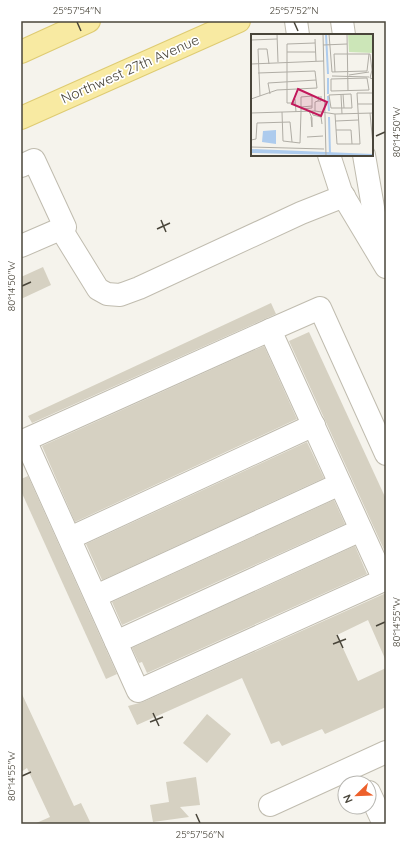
<svg xmlns="http://www.w3.org/2000/svg" width="407" height="845" font-family="Quicksand,sans-serif">
<rect width="100%" height="100%" fill="#f5f3ec"/>
<g fill="#d6d1c2">
<path d="M43,267L51,285L21,299V277Z"/>
<path d="M271,303L276,314L32,423L28,416Z"/>
<path d="M309,332L386,499V554L289,341Z"/>
<path d="M264,346L297,419L75,522L42,446Z"/>
<path d="M307,442L324,478L102,580L86,544Z"/>
<path d="M28,476L117,674L106,679L21,491V479Z"/>
<path d="M334,500L345,524L122,625L112,602Z"/>
<path d="M355,546L367,574L147,673L142,662L139,663L132,648Z"/>
<path d="M386,593V661L368,620L337,635L358,681L386,668V707L325,734L322,729L282,746L279,741L271,744L242,678L137,725L128,706L143,702Z"/>
<path d="M21,692L74,806L81,803L91,824H34L50,817L27,768L21,772Z"/>
<path d="M207,714L231,734L207,763L183,743Z"/>
<path d="M196,777L200,805L180,807L189,817L153,822L150,805L169,802L166,782Z"/>
</g>
<g fill="none" stroke-linecap="round" stroke-linejoin="round">
<defs>
<g id="minor">
<path d="M296,21L298,35"/>
<path d="M342,21L344,35"/>
<path d="M329,155L341,192L386,267"/>
<path d="M364,155L380,248"/>
<path d="M21,166L34,160L65,227L21,246"/>
<path d="M61,229L98,289L107,294L120,295L139,288L301,213L344,196"/>
<path d="M270,330L320,308L386,454"/>
<path d="M70,538L314,425"/>
<path d="M384,580L270,330L25,440L138,691L386,579"/>
<path d="M96,596L340,484"/>
<path d="M116,642L361,530"/>
<path d="M369,792L384,824"/>
<path d="M270,805L386,752"/>
</g>
<g id="major">
<path d="M21,52L89,21"/>
<path d="M21,118L239,21"/>
</g>
</defs>
<use href="#minor" stroke="#c0bcaf" stroke-width="24"/>
<use href="#major" stroke="#decb72" stroke-width="24"/>
<use href="#minor" stroke="#fff" stroke-width="22"/>
<use href="#major" stroke="#f8eaa2" stroke-width="22"/>
</g>
<path fill="none" stroke="#49453a" stroke-width="1.5" d="M77,22L81,31M294,22L298,31M376,136L385,132M161,220L166,232M157,229L170,223M22,286L31,282M376,626L385,622M337,635L343,648M333,644L346,639M153,713L159,726M150,722L163,717M22,776L31,772M196,814L200,823"/>
<g text-anchor="middle" dominant-baseline="central" stroke-width="3.5" stroke-linejoin="round" paint-order="stroke">
<g font-size="14" fill="#49453a" stroke="#fff">
<text transform="translate(130 69) rotate(-24)">Northwest 27th Avenue</text>
</g>
</g>
<g transform="translate(251 34)">
<rect width="122" height="122" fill="#f5f3ec"/>
<path d="M97,0H122V19L98,18Z" fill="#cce6b8"/>
<path d="M25,96V110L11,108L12,97ZM0,115L122,120V122L0,119Z" fill="#adcbed"/>
<path fill="none" stroke="#adcbed" stroke-width="2" d="M75,0L77,40M77,60V44M77,62L78,77M78,83L79,120"/>
<path fill="none" stroke="#b0ada5" stroke-width="1" d="M26,0L27,28M72,0L75,122M78,0L81,38L116,37L118,20M96,0L97,57M64,5L65,27M0,6L26,5M72,11L96,10M36,18H65M0,30L73,27M84,38L83,20H119L121,36L119,44L122,45M98,41L118,38M81,42L118,43M116,44L118,56L80,57V45ZM19,60L17,49L65,46M92,60L93,74M100,60L101,74H80L78,61ZM90,61L91,80M9,62L7,15H16L18,30M68,62L67,67H70V62M0,65L26,56L66,54L64,37L7,39M44,65L45,78M44,69H36V10L64,9M107,70H122M50,73L61,72V62L50,63V78M50,75L61,74V72M58,77L61,84V93L60,83M61,77L62,81L70,83L71,90M64,77V68L67,67M31,78L32,107L49,109L50,78M0,79L64,77L84,80L122,79M119,79L122,111M84,80L86,110H109L106,59H122M85,87L107,86M85,96H100L101,110M56,103L72,102M0,106L5,105L6,89L39,88L41,108M0,113L73,115"/>
<path fill="#c2185b" fill-opacity="0.15" stroke="#c2185b" stroke-width="2" d="M47,55L76,68L70,82L41,70Z"/>
<rect width="122" height="122" fill="none" stroke="#49453a" stroke-width="2"/>
</g>
<rect width="407" height="845" fill="none" stroke="#ffffff" stroke-width="44"/>
<g transform="translate(357 795) rotate(247)"><circle r="19" fill="#ffffff" stroke="#b6b5b0"/>
<path d="M0-3L7 15L0 10L-7 15Z" fill="#ed602b"/>
<text y="-6" font-size="11" font-weight="bold" text-anchor="middle" fill="#49453a">N</text>
</g>
<rect x="22" y="22" width="363" height="801" fill="none" stroke="#49453a" stroke-width="1.5"/>
<g font-size="10" text-anchor="middle" fill="#49453a">
<text x="77" y="14">25°57'54"N</text>
<text x="294" y="14">25°57'52"N</text>
<text transform="translate(396 132) rotate(-90)" y="4">80°14'50"W</text>
<text transform="translate(11 286) rotate(-90)" y="4">80°14'50"W</text>
<text transform="translate(396 622) rotate(-90)" y="4">80°14'55"W</text>
<text transform="translate(11 776) rotate(-90)" y="4">80°14'55"W</text>
<text x="200" y="838">25°57'56"N</text>
</g>
</svg>
